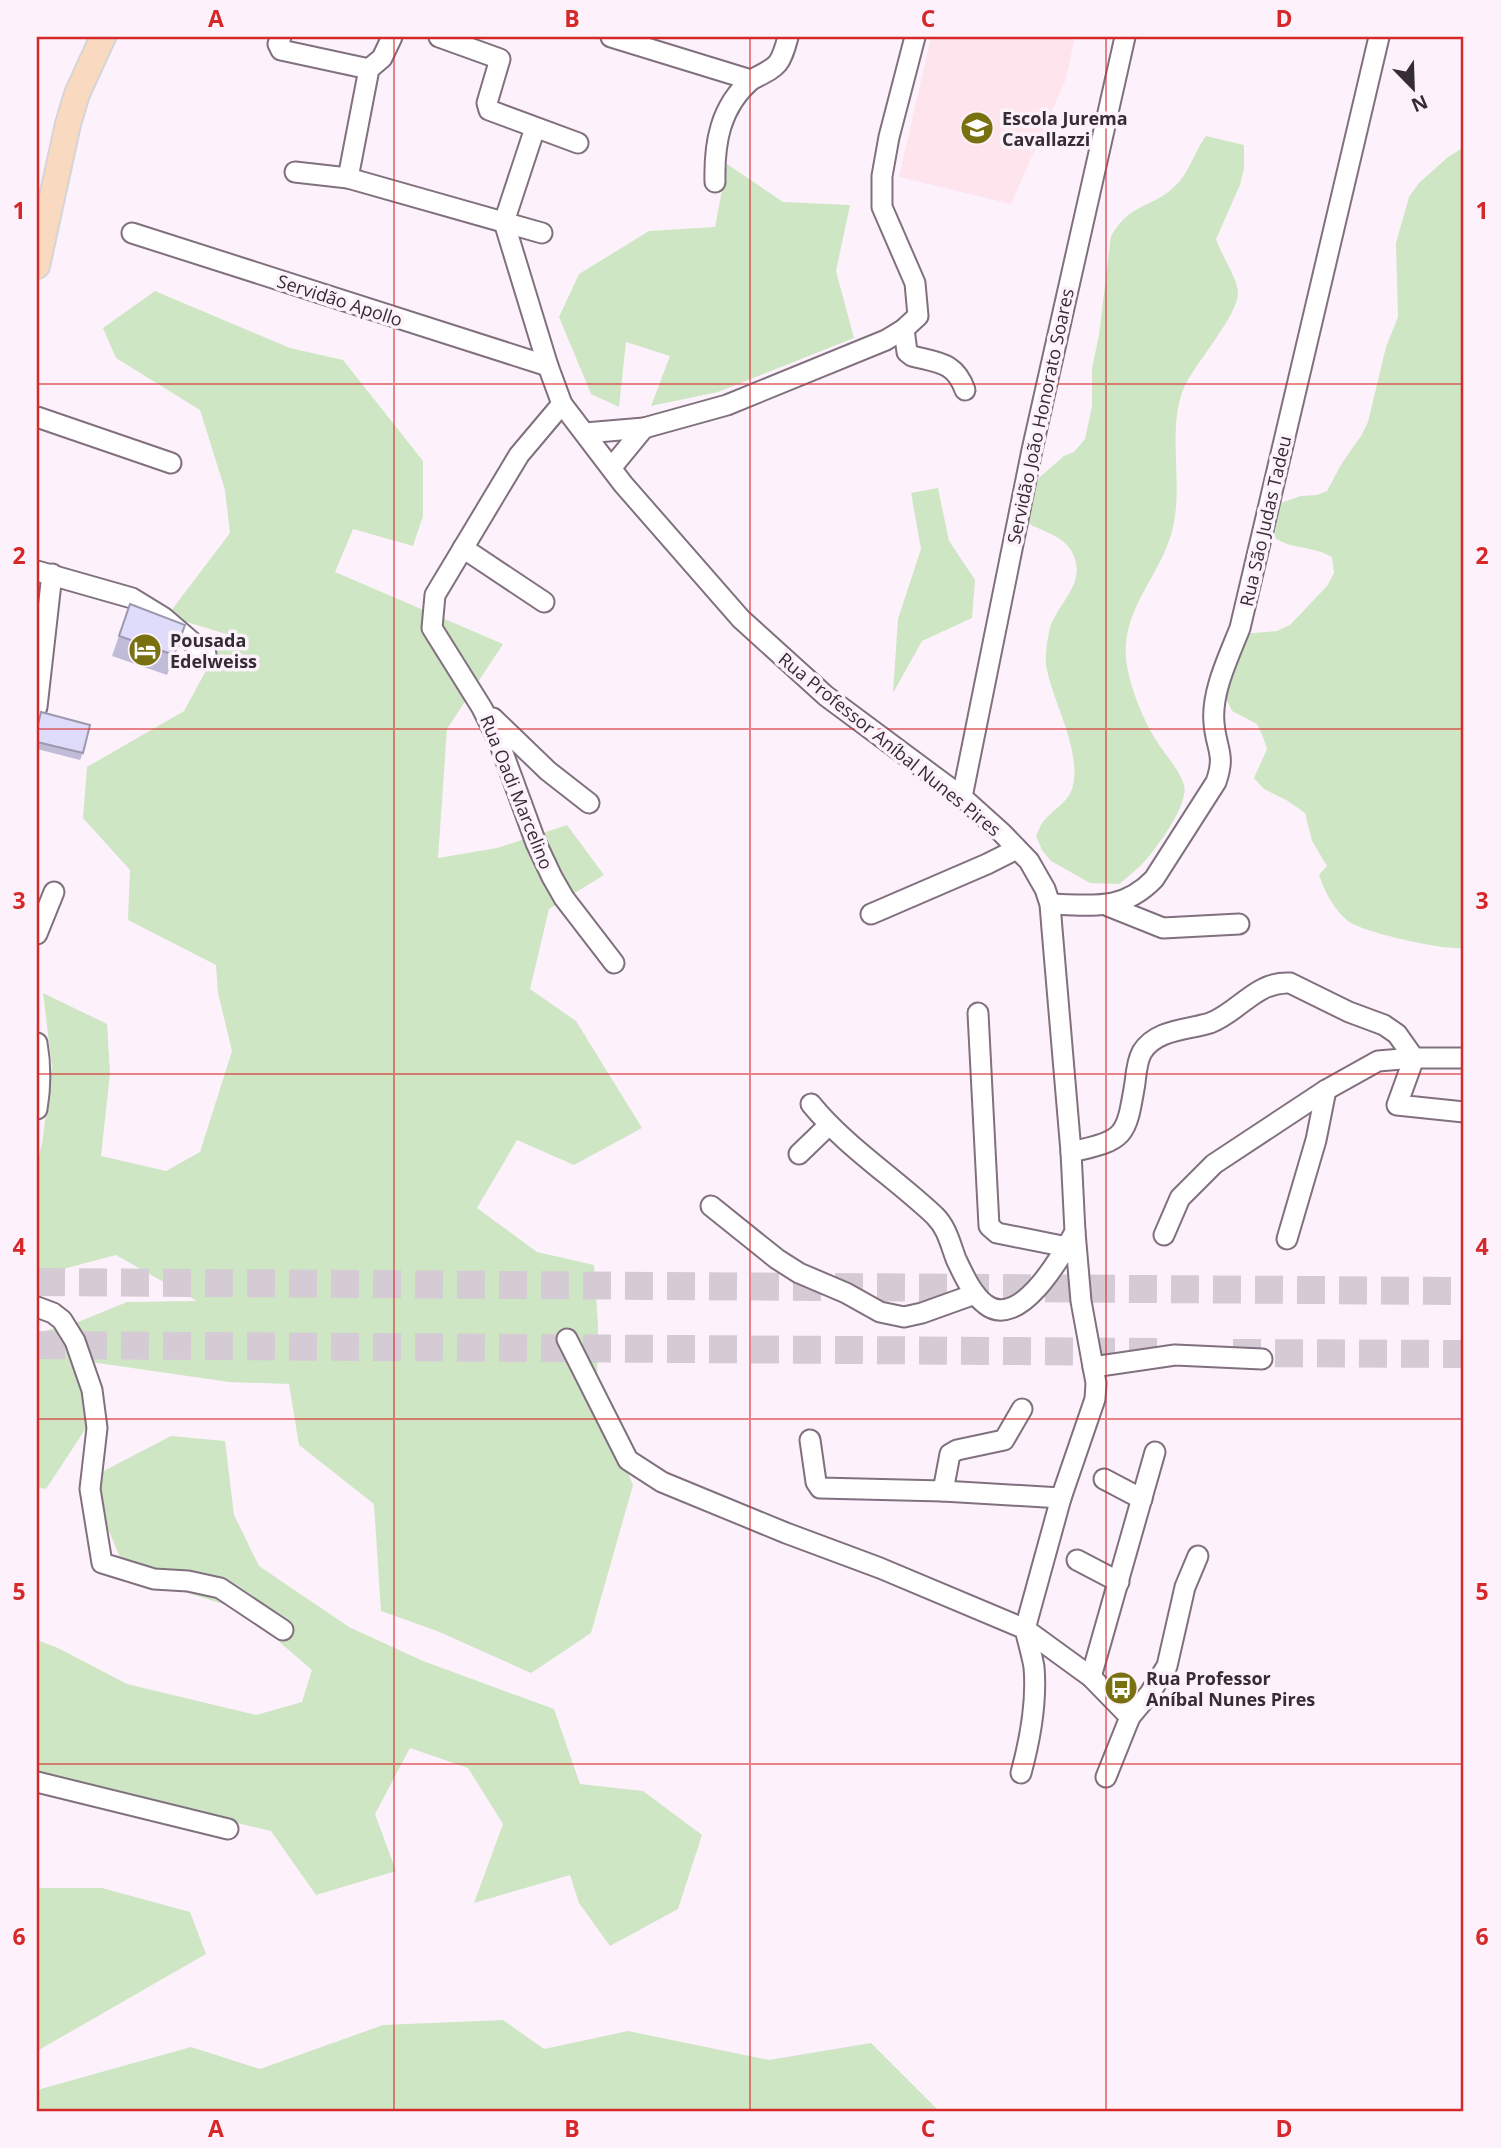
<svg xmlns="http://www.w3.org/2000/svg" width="1501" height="2148" font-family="'Open Sans',sans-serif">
<rect width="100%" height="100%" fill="#fdf2fc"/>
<path fill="#fee4ec" d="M931,37H1075L1066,79L1011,204L899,177Z"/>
<g fill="#cee6c4">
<path d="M1206,136L1244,145V169L1240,185L1216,239C1221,255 1238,279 1238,293C1237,318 1193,365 1183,390C1166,434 1186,491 1170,538C1158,575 1129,604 1126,644C1123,670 1140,713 1153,735C1162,752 1178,766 1184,785C1190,804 1153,854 1139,867C1133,873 1126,878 1119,884L1090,883L1051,861L1042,850L1036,836C1038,832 1040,826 1043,822C1053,809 1070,802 1073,785C1081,748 1052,701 1046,665C1045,655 1047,642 1049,632C1054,606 1084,588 1075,559C1067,532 1035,532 1017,516L1026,489L1064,456L1074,452L1085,439L1092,406V368L1099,335L1111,236C1132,201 1151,209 1174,187C1189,174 1194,152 1206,136Z"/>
<path d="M1464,147V948C1446,951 1361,932 1348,921C1334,910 1325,892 1319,875L1327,866L1312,841L1305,813L1288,801L1264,789L1254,778L1267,749L1263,737L1257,724L1232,711L1219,684L1241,634L1277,631L1290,625L1327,586L1334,573L1332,557C1310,544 1286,551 1268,532L1272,506L1301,496L1317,495L1327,491L1342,463L1361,436L1368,422L1386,347L1398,317L1396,243L1409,197L1419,183L1448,157Z"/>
<path d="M727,164L783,202L850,205L836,271L854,338L718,392L651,406L670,356L626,342L619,407L591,394L559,317L579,274L649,231L715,227Z"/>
<path d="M155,291L290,348L343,360L423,461V516L413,546L353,529L335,572L503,644L447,729L438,858L497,848L567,825L604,875L549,909L530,989L576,1021L642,1128L574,1165L517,1140L477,1208L537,1252L594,1265L598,1325L597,1398L633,1485L591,1633L531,1673L437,1631L381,1611L374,1504L299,1445L289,1384L229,1382L91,1362L92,1419L46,1489L37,1487V1333L78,1322L127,1302L197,1301L116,1255L37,1276V1163L42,1144L52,1067L43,993L107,1024L110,1073L101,1156L166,1171L200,1152L232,1051L218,993L216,965L128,920L130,870L83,818L87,767L184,711L226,634L167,616L230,533L225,490L200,410L116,358L103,328Z"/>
<path d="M938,488L949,541L975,580L972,618L922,641L893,693L898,619L921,549L911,493Z"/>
<path d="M171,1436L225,1441L234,1515L259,1566L349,1627L423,1661L554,1709L580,1784L643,1791L702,1835L678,1909L610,1946L579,1903L570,1875L474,1903L503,1824L468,1768L410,1748L375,1814L396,1871L316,1895L271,1831L37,1776V1640L58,1648L127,1684L256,1715L302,1702L312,1670L242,1610L127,1574L104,1519L96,1475Z"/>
<path d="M37,1888H102L190,1912L206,1954L37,2051Z"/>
<path d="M503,2020L544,2049L628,2031L769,2060L871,2043L939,2111H37V2090L191,2047L260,2069L383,2025Z"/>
</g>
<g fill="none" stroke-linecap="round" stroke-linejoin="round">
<g stroke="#d5cbd4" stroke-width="28" stroke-dasharray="28 14" stroke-linecap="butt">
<path d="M37,1282L1464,1291"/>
<path d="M37,1345L1168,1352"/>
<path d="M1233,1353L1464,1354"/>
</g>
<defs>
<g id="minor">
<path d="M281,37L278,44L281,50L369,69"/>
<path d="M439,37L500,59L487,103L489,110L578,143"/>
<path d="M611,37L751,80C778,66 780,67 788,37"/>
<path d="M535,128L504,222L548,366L562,404L623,484L741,619L826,696L962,797L1002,833L1029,861L1045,889L1050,904L1052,929L1071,1152L1075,1232L1081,1301L1096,1383L1095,1399L1061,1498L1025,1629L1091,1677L1130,1717L1106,1777"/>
<path d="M295,172L348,178L542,233"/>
<path d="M348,178L369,69L382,58L392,37"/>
<path d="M715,182C714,143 720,107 751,80"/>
<path d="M132,233L548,366"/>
<path d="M904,329L907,352L912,356C939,363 955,362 965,390"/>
<path d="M562,404L519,455L435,595L432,628L482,708L499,742L536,843L552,877L564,898L614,963"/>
<path d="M37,417L171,463"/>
<path d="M585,433L644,428L727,405L886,340L904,329L918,316L915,283L882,207V176L889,137L915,37"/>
<path d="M612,467L644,428"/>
<path d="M463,548L544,602"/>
<path d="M37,571L132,598L163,617L206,654"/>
<path d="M37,707L52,574"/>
<path d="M493,718L548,771L589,803"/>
<path d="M962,797L1032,450L1125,37"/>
<path d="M1050,904C1092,905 1122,912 1154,879L1216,782C1226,754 1216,749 1214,723C1211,692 1229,656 1240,628L1379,37"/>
<path d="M1108,906L1163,928L1239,924"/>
<path d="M871,914L987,864L1017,849"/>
<path d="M37,934L54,892"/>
<path d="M978,1013L989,1226L997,1233L1067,1247"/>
<path d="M37,1043C41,1066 41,1086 37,1109"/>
<path d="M811,1104C846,1147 895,1178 935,1216C947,1228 950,1243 956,1259C963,1274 972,1294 985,1304C1019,1332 1062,1255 1075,1232"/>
<path d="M1071,1152C1126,1140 1126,1137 1135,1083C1136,1073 1137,1061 1142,1052C1156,1029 1188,1030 1210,1023C1239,1012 1256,981 1290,983L1349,1012L1384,1025L1397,1034L1414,1058H1464"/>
<path d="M799,1154L829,1125"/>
<path d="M711,1206L777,1259L799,1273L846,1293L880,1312L904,1317L922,1313L975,1294"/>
<path d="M1164,1235L1180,1198L1214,1164L1326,1090L1378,1061L1414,1058L1397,1105L1464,1112"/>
<path d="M1287,1239L1316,1140L1326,1090"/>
<path d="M37,1307L53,1313L62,1320L75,1341L92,1390L97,1428L90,1489L102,1563L154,1579L188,1581L220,1588L283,1630"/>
<path d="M567,1339L628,1460L662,1482L786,1533L880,1568L1025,1629C1028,1642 1032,1655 1034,1667C1037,1702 1030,1740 1021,1773"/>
<path d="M1093,1367L1175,1355L1262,1359"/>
<path d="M810,1440L816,1482L820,1488L943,1491L1061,1498"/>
<path d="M1104,1479L1142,1499"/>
<path d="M943,1491L950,1454L957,1450L1004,1440L1022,1409"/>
<path d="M1077,1560L1119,1582"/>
<path d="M1091,1677L1155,1452"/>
<path d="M1130,1717L1150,1693L1167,1666L1185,1587L1198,1556"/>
<path d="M37,1782L228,1829"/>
</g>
<path id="major" d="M37,266L68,124L77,94L103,37"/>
</defs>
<use href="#minor" stroke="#81707f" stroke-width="23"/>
<use href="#major" stroke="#d6d5d6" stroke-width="28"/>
<use href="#minor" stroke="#fff" stroke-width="19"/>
<use href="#major" stroke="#f9d9c0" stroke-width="24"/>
</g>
<g fill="#c0bcd7">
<path d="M130,604L185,625L167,675L112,656Z"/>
<path d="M41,712L83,753L80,760L37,749V726Z"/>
</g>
<g fill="#dfdbfa" stroke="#9c99af" stroke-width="2">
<path d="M130,604L185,625L174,655L119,636Z"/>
<path d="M41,712L90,725L83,753L37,742V729Z"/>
</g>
<path fill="none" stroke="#d62828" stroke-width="2" stroke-opacity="0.55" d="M394,37V2111M750,37V2111M1106,37V2111M37,384H1464M37,729H1464M37,1074H1464M37,1419H1464M37,1764H1464"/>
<defs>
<symbol id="school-disc" viewBox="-11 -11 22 22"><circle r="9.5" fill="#797010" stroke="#fdf2fc"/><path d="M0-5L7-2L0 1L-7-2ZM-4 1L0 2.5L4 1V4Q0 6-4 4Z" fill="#fff"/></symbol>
<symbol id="hotel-disc" viewBox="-11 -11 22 22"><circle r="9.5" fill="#797010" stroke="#fdf2fc"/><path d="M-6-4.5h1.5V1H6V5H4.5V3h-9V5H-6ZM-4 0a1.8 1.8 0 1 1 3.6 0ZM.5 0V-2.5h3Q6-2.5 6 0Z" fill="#fff"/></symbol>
<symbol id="bus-disc" viewBox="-11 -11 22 22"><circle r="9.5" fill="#797010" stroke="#fdf2fc"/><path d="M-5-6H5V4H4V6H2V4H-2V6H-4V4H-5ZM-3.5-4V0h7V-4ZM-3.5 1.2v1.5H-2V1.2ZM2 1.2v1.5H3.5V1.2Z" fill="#fff"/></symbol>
</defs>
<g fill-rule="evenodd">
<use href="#school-disc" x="958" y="109" width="38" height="38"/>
<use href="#hotel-disc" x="126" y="631" width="38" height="38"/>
<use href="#bus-disc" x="1102" y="1669" width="38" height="38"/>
</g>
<g text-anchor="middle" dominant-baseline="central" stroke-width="7" stroke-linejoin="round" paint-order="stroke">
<g font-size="18" font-weight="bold" fill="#342d33" stroke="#fdf2fc" text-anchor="start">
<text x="1002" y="118">Escola Jurema<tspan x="1002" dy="21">Cavallazzi</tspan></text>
<text x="170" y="640">Pousada<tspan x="170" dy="21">Edelweiss</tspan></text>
<text x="1146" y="1678">Rua Professor<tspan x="1146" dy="21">Aníbal Nunes Pires</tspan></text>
</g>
<g font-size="18" fill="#342d33" stroke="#fdf2fc">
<text transform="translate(340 300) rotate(18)">Servidão Apollo</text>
<text transform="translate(1040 416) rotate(-78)">Servidão João Honorato Soares</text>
<text transform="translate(1265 521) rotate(-77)">Rua São Judas Tadeu</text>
<text transform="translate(890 744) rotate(39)">Rua Professor Aníbal Nunes Pires</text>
<text transform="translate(517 792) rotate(68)">Rua Oadi Marcelino</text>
</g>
</g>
<rect width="1501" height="2148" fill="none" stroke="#fdf2fc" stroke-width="77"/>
<g transform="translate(1413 88) rotate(157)" stroke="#fdf2fc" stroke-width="5" paint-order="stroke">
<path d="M0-5L12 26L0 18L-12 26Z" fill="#342d33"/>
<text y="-10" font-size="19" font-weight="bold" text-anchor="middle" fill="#342d33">N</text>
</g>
<rect x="38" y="38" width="1424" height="2072" fill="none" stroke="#d62828" stroke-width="2.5"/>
<g font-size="23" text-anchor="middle" font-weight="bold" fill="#d62828">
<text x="216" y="27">A</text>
<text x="572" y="27">B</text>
<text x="928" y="27">C</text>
<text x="1284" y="27">D</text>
<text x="19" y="219">1</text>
<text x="1482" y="219">1</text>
<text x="19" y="564">2</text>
<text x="1482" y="564">2</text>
<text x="19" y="909">3</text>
<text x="1482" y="909">3</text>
<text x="19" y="1255">4</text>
<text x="1482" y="1255">4</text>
<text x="19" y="1600">5</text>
<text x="1482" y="1600">5</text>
<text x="19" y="1945">6</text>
<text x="1482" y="1945">6</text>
<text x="216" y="2137">A</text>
<text x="572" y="2137">B</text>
<text x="928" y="2137">C</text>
<text x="1284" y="2137">D</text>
</g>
</svg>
